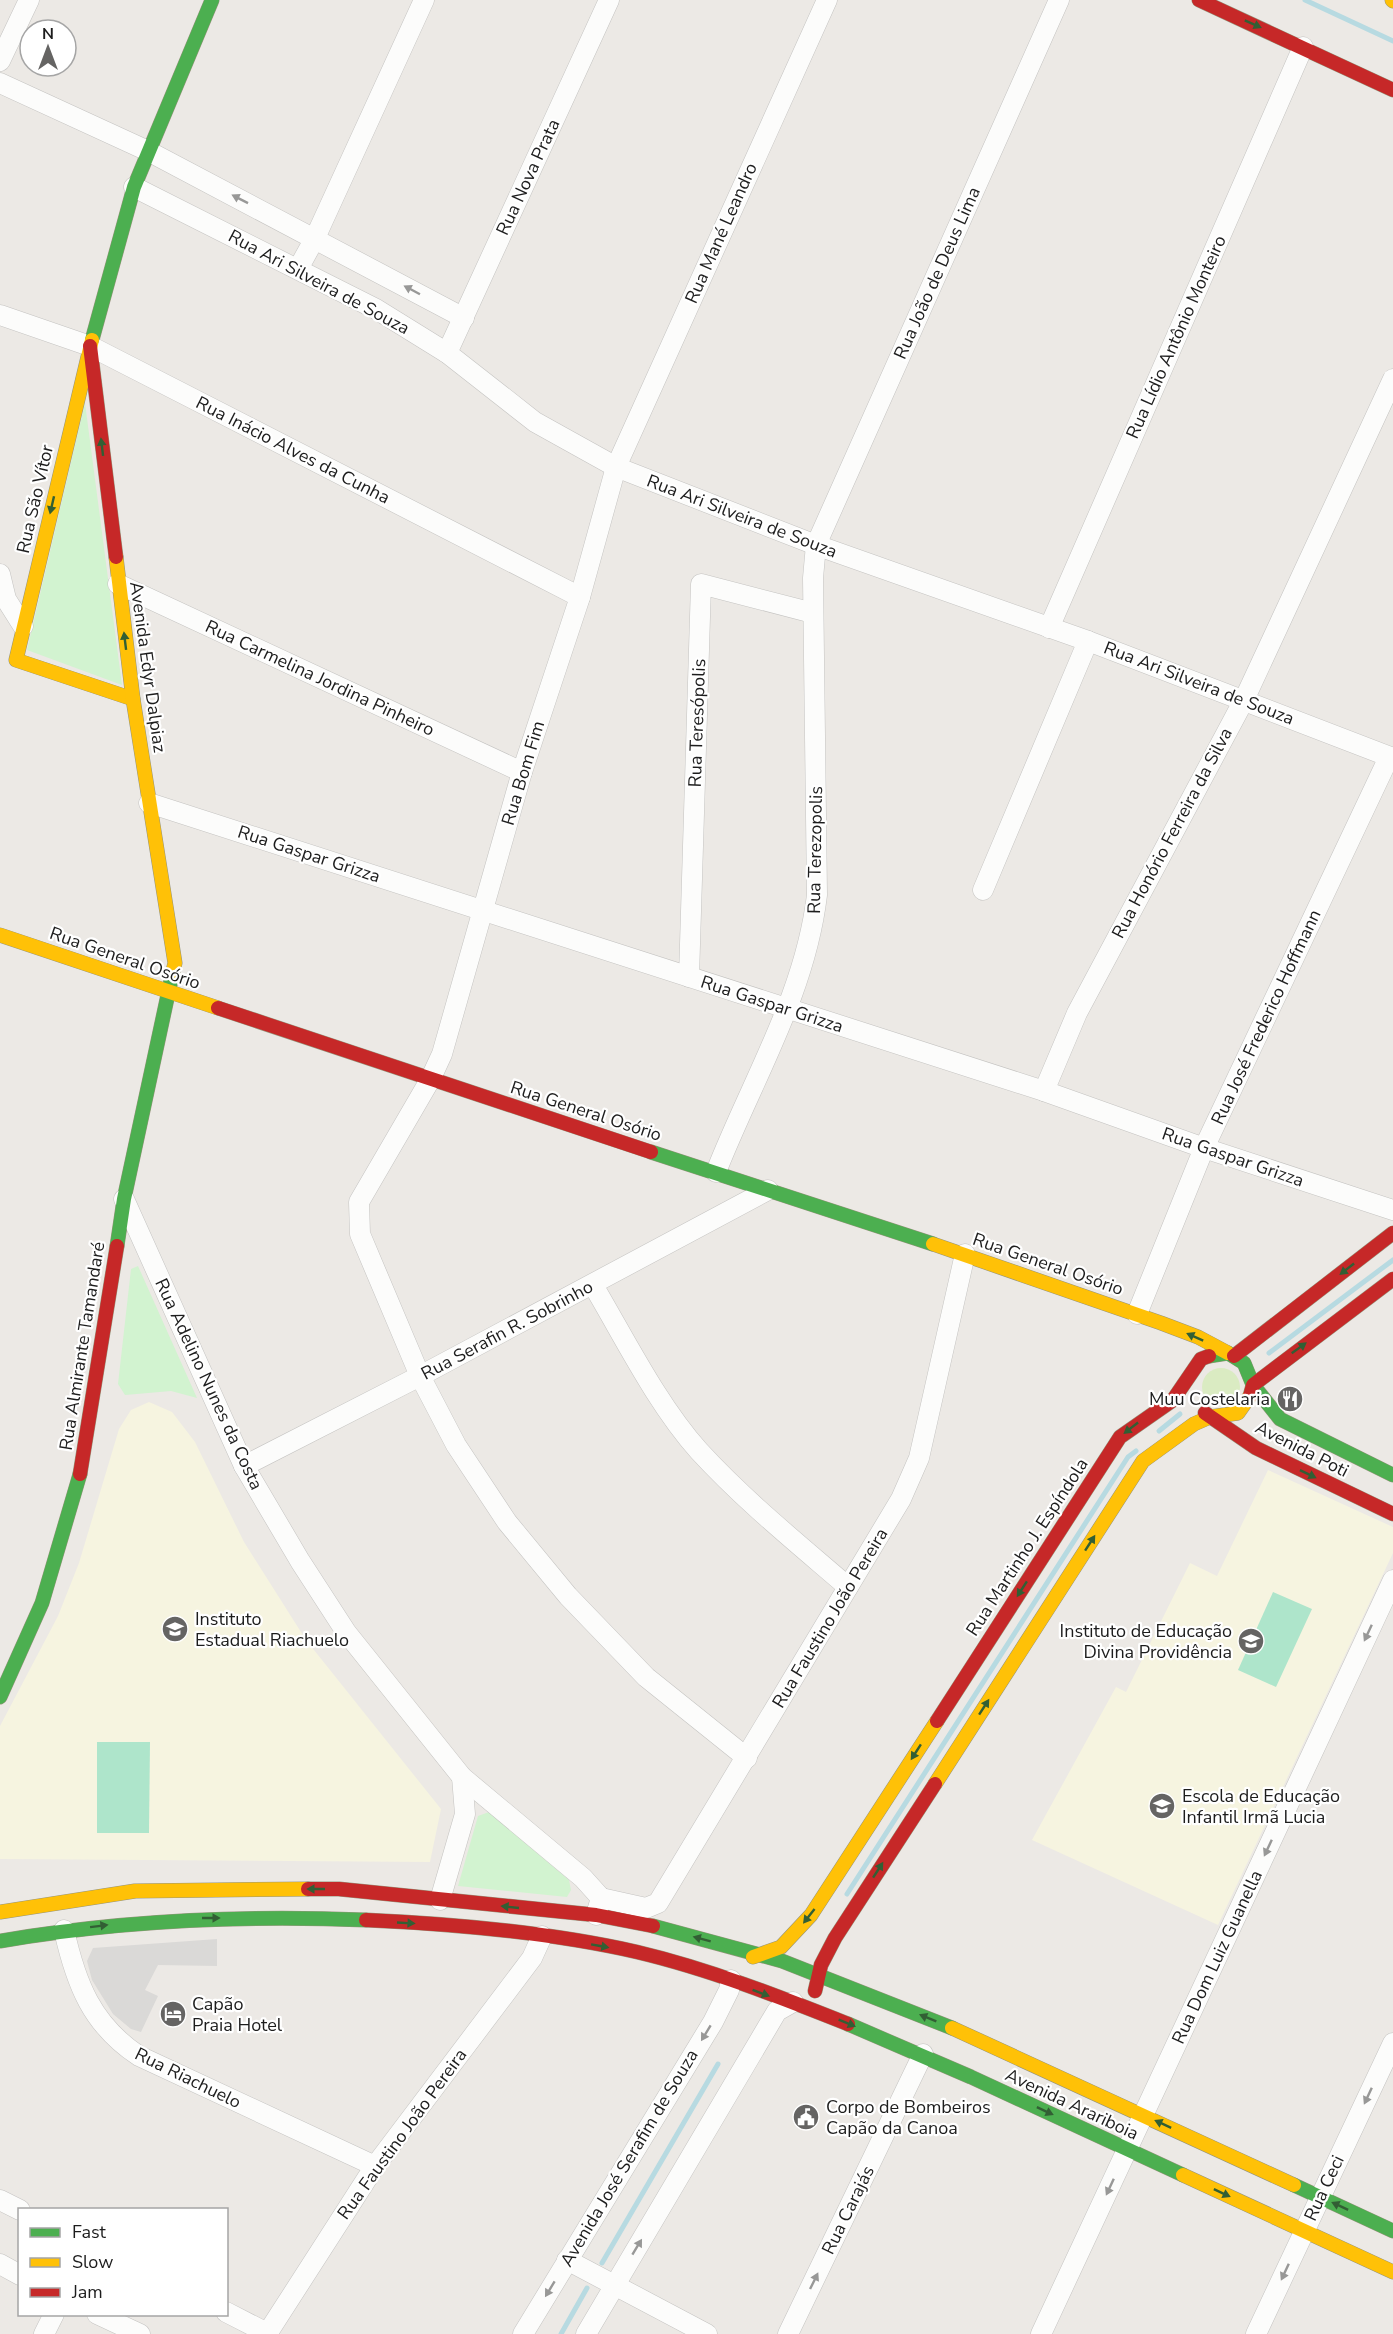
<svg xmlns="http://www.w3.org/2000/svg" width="1393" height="2334" font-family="'Nunito Sans',sans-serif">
<rect width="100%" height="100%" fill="#ece9e5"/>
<g fill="#f6f4e0">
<path d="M149,1402L172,1412L195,1442L244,1542L306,1640L441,1809L430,1862L0,1859V1726L58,1616L79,1563L119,1429L131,1410Z"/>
<path d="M1268,1470L1393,1527V1553L1218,1925L1032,1840L1116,1687L1126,1692L1190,1563L1217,1576Z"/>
</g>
<circle fill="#daebc2" cx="1221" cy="1387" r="19"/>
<g fill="#d2f3d0">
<path d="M85,403L122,685L27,650Z"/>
<path d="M138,1266L197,1398L171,1391L125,1395L118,1384L131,1269Z"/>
<path d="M489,1812L569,1880L571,1890L567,1897L458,1886L478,1816Z"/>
</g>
<g fill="#aee5cb">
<path d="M1273,1592L1312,1609L1276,1687L1238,1670Z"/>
<path d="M97,1742H150L149,1833H97Z"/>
</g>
<path fill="#dad9d7" d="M217,1939V1966L158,1965L145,1990L158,1996L141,2032L131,2029L113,2014L92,1980L87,1961L93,1948Z"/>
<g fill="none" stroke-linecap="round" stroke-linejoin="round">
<g stroke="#b7dae1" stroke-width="5">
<path d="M1305,0L1393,41"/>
<path d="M1269,1353L1393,1260"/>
<path d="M1159,1431L1180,1414"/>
<path d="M847,1894L1128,1457L1136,1451"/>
<path d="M602,2263L718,2064"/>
<path d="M561,2334L587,2288"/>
</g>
<defs>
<g id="street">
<path d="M0,61L29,0"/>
<path d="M0,83L148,151L464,318"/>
<path d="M134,187L376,309L447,353L535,422L616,467L816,545L1088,641L1393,758"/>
<path d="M298,269L315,238L424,0"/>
<path d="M0,315L90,346L580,597"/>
<path d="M447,353L609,0"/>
<path d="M0,574L6,599L23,626"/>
<path d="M118,584L522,772"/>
<path d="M1049,628L1303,47"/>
<path d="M149,803L1044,1091L1204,1148L1393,1210"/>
<path d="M983,890L1088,641"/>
<path d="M689,977L701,584L813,613"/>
<path d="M1044,1091L1077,1013L1244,700L1393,379"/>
<path d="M716,1172C752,1080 805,995 817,895L813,578L816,545L1059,0"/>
<path d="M124,1199L244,1466L300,1561L346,1632L462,1777L583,1878L601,1898L596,1915"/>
<path d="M593,1285C625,1339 657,1404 699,1451C745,1501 797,1543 848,1587"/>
<path d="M1137,1314L1204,1148L1389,757"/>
<path d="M244,1466L420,1376L768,1190"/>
<path d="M747,1758L646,1677L568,1596L507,1522L456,1445L420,1376L360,1234L359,1202L430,1080L442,1054L522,772L580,597L616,467L827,0"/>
<path d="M601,1898L646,1908L658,1903L901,1499L919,1458L965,1254"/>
<path d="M440,1900L465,1814L462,1777"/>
<path d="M64,1930C76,1984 92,2025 139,2056L375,2166"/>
<path d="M0,2200L20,2210"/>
<path d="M567,2260L707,2334"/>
<path d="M0,2264L20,2275"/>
<path d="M226,2312L267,2333"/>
<path d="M97,2314L140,2334"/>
<path d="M44,2334L54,2314"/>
<path d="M267,2334L375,2166L532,1958L542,1936"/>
<path d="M523,2334L713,2022L729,1990L731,1980"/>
<path d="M586,2334L777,2011L793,2002"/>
<path d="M788,2334L923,2054"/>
<path d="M1041,2334L1393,1580"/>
<path d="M1256,2334L1393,2043"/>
</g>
<g id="fast">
<path d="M92,340L134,187L212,0"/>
<path d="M651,1152L933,1244"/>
<path d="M117,1246L124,1199L173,971"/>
<path d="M1209,1356L1228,1353L1244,1363L1253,1385L1280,1419L1393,1475"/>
<path d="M0,1697L42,1603L80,1474"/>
<path d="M653,1926L782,1961L952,2028"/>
<path d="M0,1941C122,1920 242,1915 366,1920"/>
<path d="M848,2024L971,2077L1183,2175"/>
<path d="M1294,2185L1393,2231"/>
</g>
<g id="slow">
<path d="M1392,0L1393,1"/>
<path d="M92,340L16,660L133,699"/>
<path d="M116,557L133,699L175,963L173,971"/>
<path d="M0,935L218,1008"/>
<path d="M933,1244L1161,1323L1198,1337L1228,1353"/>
<path d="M935,1784L1143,1461L1194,1424L1210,1417L1238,1413L1250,1396"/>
<path d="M0,1912L135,1891L308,1889"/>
<path d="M753,1957L781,1947L811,1915L937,1721"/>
<path d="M952,2028L1294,2185"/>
<path d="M1183,2175L1393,2272"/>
</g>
<g id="jam">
<path d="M1199,0L1393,90"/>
<path d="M90,346L116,557"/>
<path d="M218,1008L651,1152"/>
<path d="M1234,1356L1393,1233"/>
<path d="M1250,1396L1253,1385L1393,1279"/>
<path d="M1205,1413L1256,1448L1393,1514"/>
<path d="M80,1474L117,1246"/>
<path d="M937,1721L1120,1437L1173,1400L1201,1359L1209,1356"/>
<path d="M308,1889H339L596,1915L653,1926"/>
<path d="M366,1920C456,1924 549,1932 637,1952C709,1969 780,1997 848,2024"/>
<path d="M815,1991L821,1965L835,1938L935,1784"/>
</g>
</defs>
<use href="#street" stroke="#c4c3c1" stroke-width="21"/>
<use href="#fast" stroke="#96957c" stroke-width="15"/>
<use href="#slow" stroke="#96957c" stroke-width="15"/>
<use href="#jam" stroke="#96957c" stroke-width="15"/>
<use href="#street" stroke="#fcfcfb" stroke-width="20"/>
<use href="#fast" stroke="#4caf50" stroke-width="14"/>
<use href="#slow" stroke="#ffc107" stroke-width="14"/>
<use href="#jam" stroke="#c62828" stroke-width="14"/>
</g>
<defs><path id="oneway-solid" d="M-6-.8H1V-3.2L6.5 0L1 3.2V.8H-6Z" transform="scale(1.5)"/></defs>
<g fill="#325f34">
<use href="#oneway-solid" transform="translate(1253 24) rotate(24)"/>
<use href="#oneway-solid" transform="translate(102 447) rotate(-97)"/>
<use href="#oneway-solid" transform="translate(52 505) rotate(103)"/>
<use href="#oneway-solid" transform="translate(125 641) rotate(-97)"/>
<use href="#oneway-solid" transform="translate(1347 1269) rotate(142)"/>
<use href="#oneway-solid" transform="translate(1195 1337) rotate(-156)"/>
<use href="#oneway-solid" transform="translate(1299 1348) rotate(-36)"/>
<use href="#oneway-solid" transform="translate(1131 1428) rotate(142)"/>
<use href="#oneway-solid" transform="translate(1308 1474) rotate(26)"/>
<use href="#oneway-solid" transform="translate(1090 1543) rotate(-57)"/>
<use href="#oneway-solid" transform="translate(1022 1589) rotate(123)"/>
<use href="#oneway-solid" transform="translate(984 1707) rotate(-57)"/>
<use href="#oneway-solid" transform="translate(916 1752) rotate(123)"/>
<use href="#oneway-solid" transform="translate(878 1870) rotate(-57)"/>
<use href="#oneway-solid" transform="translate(316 1889) rotate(-180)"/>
<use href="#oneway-solid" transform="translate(510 1907) rotate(-174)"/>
<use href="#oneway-solid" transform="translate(809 1916) rotate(128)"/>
<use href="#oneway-solid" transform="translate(211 1918)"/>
<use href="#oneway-solid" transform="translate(406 1923) rotate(3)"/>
<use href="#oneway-solid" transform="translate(99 1926) rotate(-7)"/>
<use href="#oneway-solid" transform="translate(702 1939) rotate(-165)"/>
<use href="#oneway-solid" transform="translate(600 1946) rotate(10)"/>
<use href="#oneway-solid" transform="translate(761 1993) rotate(21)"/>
<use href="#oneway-solid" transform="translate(928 2018) rotate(-158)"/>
<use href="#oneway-solid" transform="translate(847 2023) rotate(22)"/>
<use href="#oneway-solid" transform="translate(1045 2111) rotate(25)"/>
<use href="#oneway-solid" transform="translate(1163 2124) rotate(-155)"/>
<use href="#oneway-solid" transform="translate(1222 2193) rotate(25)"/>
<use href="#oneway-solid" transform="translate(1340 2206) rotate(-155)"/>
</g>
<g fill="#989897">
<use href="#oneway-solid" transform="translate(240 199) rotate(-153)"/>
<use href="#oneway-solid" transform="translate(412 290) rotate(-152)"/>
<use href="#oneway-solid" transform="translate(1368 1633) rotate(115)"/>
<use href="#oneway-solid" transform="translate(1268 1848) rotate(115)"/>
<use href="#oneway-solid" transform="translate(706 2033) rotate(121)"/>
<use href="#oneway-solid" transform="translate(1368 2096) rotate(115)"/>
<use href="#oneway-solid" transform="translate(1110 2187) rotate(115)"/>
<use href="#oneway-solid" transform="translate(637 2247) rotate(-59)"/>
<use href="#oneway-solid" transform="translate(1285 2272) rotate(115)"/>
<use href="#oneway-solid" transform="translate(814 2281) rotate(-64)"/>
<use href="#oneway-solid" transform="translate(550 2289) rotate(121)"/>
</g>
<defs>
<symbol id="restaurant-disc" viewBox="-11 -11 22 22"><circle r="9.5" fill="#656463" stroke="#fff"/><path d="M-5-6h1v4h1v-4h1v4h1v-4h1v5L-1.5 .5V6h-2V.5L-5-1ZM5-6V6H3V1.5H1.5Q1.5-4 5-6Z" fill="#fff"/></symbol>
<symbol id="school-disc" viewBox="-11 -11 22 22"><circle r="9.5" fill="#656463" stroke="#fff"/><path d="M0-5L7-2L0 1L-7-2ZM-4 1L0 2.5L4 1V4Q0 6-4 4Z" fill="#fff"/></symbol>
<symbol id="hotel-disc" viewBox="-11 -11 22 22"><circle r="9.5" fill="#656463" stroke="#fff"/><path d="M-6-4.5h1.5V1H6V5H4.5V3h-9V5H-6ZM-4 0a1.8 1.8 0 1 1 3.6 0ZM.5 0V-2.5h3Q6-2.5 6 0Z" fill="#fff"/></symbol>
<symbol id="civic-disc" viewBox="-11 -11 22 22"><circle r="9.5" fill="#656463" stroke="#fff"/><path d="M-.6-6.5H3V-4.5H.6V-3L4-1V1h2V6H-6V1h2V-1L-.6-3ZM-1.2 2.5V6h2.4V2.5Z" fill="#fff"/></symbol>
</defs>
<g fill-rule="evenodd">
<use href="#restaurant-disc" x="1275" y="1384" width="30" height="30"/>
<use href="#school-disc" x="160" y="1614" width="30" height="30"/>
<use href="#school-disc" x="1236" y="1626" width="30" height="30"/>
<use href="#school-disc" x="1147" y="1791" width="30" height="30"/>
<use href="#hotel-disc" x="158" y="1999" width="30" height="30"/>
<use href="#civic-disc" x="791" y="2102" width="30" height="30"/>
</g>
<g text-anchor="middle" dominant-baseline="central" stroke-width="4.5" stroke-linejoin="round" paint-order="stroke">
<g font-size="18" fill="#1d1d1d" stroke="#fff">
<text transform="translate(528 177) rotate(-65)">Rua Nova Prata</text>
<text transform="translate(721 233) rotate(-66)">Rua Mané Leandro</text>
<text transform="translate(937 273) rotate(-66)">Rua João de Deus Lima</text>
<text transform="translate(319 282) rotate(28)">Rua Ari Silveira de Souza</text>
<text transform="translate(1176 337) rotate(-66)">Rua Lídio Antônio Monteiro</text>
<text transform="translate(293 450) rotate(27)">Rua Inácio Alves da Cunha</text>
<text transform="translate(35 499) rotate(-77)">Rua São Vítor</text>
<text transform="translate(742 516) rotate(21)">Rua Ari Silveira de Souza</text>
<text transform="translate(148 667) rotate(82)">Avenida Edyr Dalpiaz</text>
<text transform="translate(320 678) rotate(25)">Rua Carmelina Jordina Pinheiro</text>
<text transform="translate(1199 683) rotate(21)">Rua Ari Silveira de Souza</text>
<text transform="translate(697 723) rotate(-88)">Rua Teresópolis</text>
<text transform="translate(523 773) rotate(-73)">Rua Bom Fim</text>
<text transform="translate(1172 833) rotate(-62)">Rua Honório Ferreira da Silva</text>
<text transform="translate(815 850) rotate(-89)">Rua Terezopolis</text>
<text transform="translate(309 854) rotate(18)">Rua Gaspar Grizza</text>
<text transform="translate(125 958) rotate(19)">Rua General Osório</text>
<text transform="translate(772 1004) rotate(18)">Rua Gaspar Grizza</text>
<text transform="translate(1266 1017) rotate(-65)">Rua José Frederico Hoffmann</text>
<text transform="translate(586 1111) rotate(18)">Rua General Osório</text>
<text transform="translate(1233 1157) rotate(19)">Rua Gaspar Grizza</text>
<text transform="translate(1048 1264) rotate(19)">Rua General Osório</text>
<text transform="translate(507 1330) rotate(-28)">Rua Serafin R. Sobrinho</text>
<text transform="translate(82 1346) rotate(-81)">Rua Almirante Tamandaré</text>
<text transform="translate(209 1384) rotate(65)">Rua Adelino Nunes da Costa</text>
<text transform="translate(1302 1449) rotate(27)">Avenida Poti</text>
<text transform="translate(1027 1547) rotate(-57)">Rua Martinho J. Espíndola</text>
<text transform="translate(830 1618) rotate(-59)">Rua Faustino João Pereira</text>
<text transform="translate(1217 1957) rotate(-65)">Rua Dom Luiz Guanella</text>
<text transform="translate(188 2078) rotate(26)">Rua Riachuelo</text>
<text transform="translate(1072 2104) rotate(25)">Avenida Arariboia</text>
<text transform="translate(402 2134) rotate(-54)">Rua Faustino João Pereira</text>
<text transform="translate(629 2158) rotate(-59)">Avenida José Serafim de Souza</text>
<text transform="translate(1324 2188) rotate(-65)">Rua Ceci</text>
<text transform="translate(848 2210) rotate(-64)">Rua Carajás</text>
</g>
<g font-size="18" fill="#1d1d1d" stroke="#fff" text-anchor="start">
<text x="1270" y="1399" text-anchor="end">Muu Costelaria</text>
<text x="195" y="1619">Instituto<tspan x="195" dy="21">Estadual Riachuelo</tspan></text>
<text x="1232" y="1631" text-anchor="end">Instituto de Educação<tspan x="1232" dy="21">Divina Providência</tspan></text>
<text x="1182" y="1796">Escola de Educação<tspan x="1182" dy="21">Infantil Irmã Lucia</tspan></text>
<text x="192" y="2004">Capão<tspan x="192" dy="21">Praia Hotel</tspan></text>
<text x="826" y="2107">Corpo de Bombeiros<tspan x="826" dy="21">Capão da Canoa</tspan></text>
</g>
</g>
<rect x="18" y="2208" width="210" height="108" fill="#ffffff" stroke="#a5a5a5" stroke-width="1.5"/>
<rect x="30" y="2228" width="30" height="9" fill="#4caf50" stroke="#a5a5a5" stroke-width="1.5"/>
<text x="72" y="2238" font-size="18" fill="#1d1d1d">Fast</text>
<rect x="30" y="2258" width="30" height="9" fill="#ffc107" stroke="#a5a5a5" stroke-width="1.5"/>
<text x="72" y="2268" font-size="18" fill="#1d1d1d">Slow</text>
<rect x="30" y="2288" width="30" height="9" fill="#c62828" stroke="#a5a5a5" stroke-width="1.5"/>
<text x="72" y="2298" font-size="18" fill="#1d1d1d">Jam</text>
<g transform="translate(48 48)"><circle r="28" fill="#ffffff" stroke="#a5a5a5" stroke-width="1.5"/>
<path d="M0-4.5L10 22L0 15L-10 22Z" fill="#656463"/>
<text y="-9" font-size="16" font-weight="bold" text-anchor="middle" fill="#1d1d1d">N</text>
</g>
</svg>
